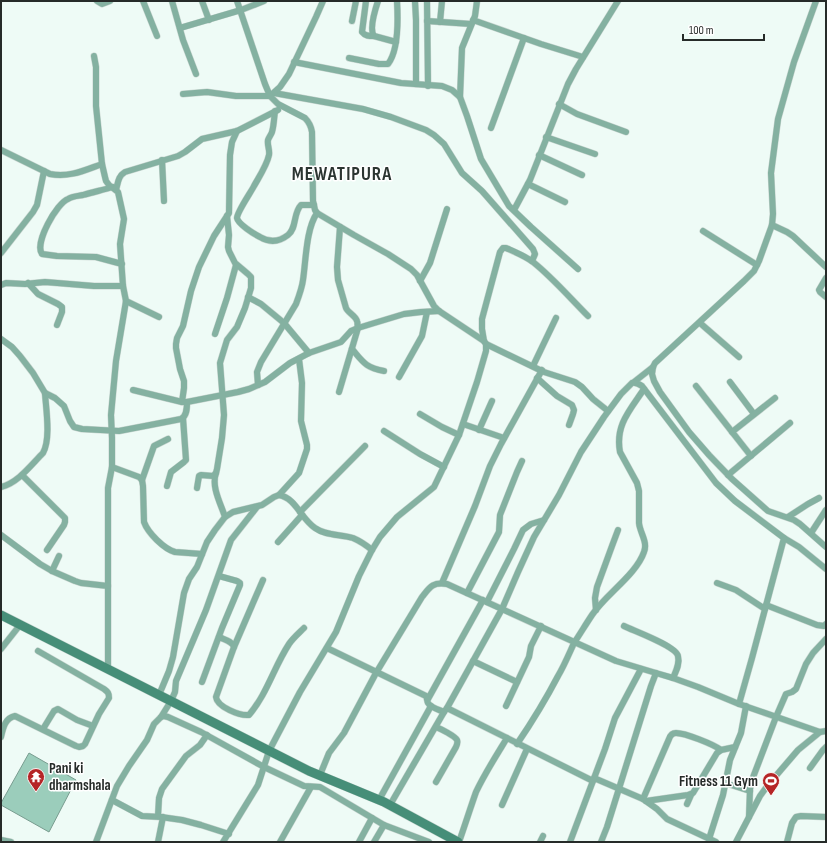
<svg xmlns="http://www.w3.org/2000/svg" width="827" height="843" font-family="'Sofia Sans Condensed',sans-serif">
<rect width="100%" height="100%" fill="#eefbf6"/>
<path fill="#9bcdbb" stroke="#789c8f" d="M29,753L76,780L49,832L1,805V803Z"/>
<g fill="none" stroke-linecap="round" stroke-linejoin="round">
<defs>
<g id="minor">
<path d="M97,1L102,4L110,1"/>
<path d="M143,1L157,36"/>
<path d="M172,1L183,40L196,74"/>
<path d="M202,1L209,20"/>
<path d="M366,1L362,32C365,36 369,36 374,36"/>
<path d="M378,1C375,10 369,29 374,36L396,42"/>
<path d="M415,1L416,20V84"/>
<path d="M427,1L428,86"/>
<path d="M816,1L794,62L778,119L771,173L773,214L772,225L759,261L754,271L744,281L655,363L653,367L652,374L654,381L660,392L689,432L709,455L732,479L768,511L794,520L800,524L826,547"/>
<path d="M473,20L541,44L583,57"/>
<path d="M352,21L356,1"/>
<path d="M427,21L471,24"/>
<path d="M440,22L442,1"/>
<path d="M180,28L241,10L264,1"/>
<path d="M94,56L96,67V106L102,164L105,177L106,181L109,185L118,192L124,219L120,244L123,286L126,301L116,361L111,415L112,438V467L108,488V669"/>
<path d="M349,58L379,64H388C399,50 398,18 397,1"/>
<path d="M294,62L401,83L442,86L452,90L460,97L467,116L481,159L509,206L531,227L578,269"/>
<path d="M274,93L363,109L391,117L426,130L434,135L444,144L462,173L482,191L533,249L535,254L532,261"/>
<path d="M183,94L207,92L236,96H270L280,87L289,74L316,17L323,1"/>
<path d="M460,97L462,48L475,16L477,1"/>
<path d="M559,104L577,114L626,132"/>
<path d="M275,111C274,118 274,125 272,132C271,135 269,137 268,140C267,145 270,150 269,155C267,165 259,177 254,186C251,192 237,212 237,218C238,224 254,234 260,237C270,243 279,242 288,235C297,228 293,213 301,205H314"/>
<path d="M491,128L524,38"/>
<path d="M546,137L595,154"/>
<path d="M1,150L50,174C69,178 85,170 102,164"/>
<path d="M539,155L582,175"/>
<path d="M162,160L164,201"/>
<path d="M528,184L565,202"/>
<path d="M113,187C103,190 93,192 83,195C78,196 73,196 68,199C57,203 34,243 42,254L57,256L96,257L122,264"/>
<path d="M116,190C118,183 118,176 125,172L178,156L185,152L202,139L237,131L278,110"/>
<path d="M514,210L530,180L568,84L576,69L618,1"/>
<path d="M772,225L787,232L793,236L826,267"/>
<path d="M703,231L757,265"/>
<path d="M1,253L33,212L37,205L44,171"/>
<path d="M826,278L819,290L820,292L826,297"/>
<path d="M420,281L430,263L447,209"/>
<path d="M28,283L38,294L58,304L62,307V312L57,325"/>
<path d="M1,285L6,283L25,284L45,282L94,286H123"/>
<path d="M248,297L261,304L284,323L309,353"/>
<path d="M126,301L159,317"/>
<path d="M700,323L739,357"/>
<path d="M215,334L227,298L236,265"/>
<path d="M1,339L12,347L20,356L33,373L45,393L55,398L64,406L70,421L74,427L82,429L119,431L145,426L181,419C187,416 187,408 187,402"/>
<path d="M484,341L482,329V319L500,252L503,248H506C515,252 525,256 533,262C553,278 570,298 588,316"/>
<path d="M486,344L544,372L575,382L582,387L593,399L608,411"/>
<path d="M352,349C363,362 366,368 384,371"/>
<path d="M533,366L556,318"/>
<path d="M399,377L422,336L427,312"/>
<path d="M537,378L557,396L572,405L574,410L573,414L569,425"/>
<path d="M634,382L653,367"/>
<path d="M730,382L754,414"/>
<path d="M258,385L257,372L261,362L296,304C299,296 302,288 303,280C306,260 306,229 317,213"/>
<path d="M696,386L751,456"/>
<path d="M133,390L182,402H187L238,392L249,389L265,382L290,363L309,353L341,342L351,331L358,328L371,324L404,314L421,312L439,311"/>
<path d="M339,392L358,328C357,326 358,323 357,321C355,315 348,313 346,308L338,280L337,267L340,227"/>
<path d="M182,402L184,388V381L180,369L176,348V344L177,338L183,326L191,291L199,267L214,236L229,213L230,155L232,142L237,131"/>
<path d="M420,414L442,427L459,435"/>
<path d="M463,424L504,438"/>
<path d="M479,430L492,401"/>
<path d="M384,431L420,454L444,467"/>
<path d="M732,432L775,398"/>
<path d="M112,467L139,477L142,480L143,486L144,522C148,533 164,549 175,552L202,554"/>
<path d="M216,473C211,487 221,504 225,517"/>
<path d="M22,475L65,518V522L64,525L47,550"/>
<path d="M728,475L790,423"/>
<path d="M142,480L154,446L168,439"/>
<path d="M167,486L171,472L184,462L186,460L183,418"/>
<path d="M1,487C18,483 31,465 43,453C51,439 46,409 45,393"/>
<path d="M197,488L199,476L201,475L213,476L216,473L217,469L222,438L224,415L220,363L227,340L237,327L245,308L251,288V277L248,274L235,263L229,251L228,247L229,235L227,216"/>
<path d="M279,495C296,498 301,519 315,528C326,536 341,534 353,538C360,541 366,545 372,550"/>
<path d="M300,512L365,446"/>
<path d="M788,517L808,504L819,498"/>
<path d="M811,533L826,510"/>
<path d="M1,535L40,564L52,571L75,581L81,583L108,586"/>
<path d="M784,538L799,547L826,569"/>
<path d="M278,542L302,515"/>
<path d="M52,571L59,556"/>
<path d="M442,583L475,506L490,466L501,444L542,370"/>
<path d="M717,583L736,590L765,609"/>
<path d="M467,593L499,532L500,515L517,472L522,461"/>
<path d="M487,602L514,549L523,530L531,524L544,520"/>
<path d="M766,605L817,625L824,626L826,624"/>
<path d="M596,610L595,598L597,587L612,546L618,530"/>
<path d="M624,626C634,631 676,646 678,656C680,664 676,671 673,678"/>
<path d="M219,637C225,640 232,641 234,647L216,697C217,707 240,716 249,715C267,694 274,667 289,644C293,638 299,633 304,628"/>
<path d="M234,647L263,580"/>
<path d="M327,648L426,696C427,698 427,701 428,703C431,708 440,710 444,712L447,708L593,781"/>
<path d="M1,649L20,625"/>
<path d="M473,661L517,682"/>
<path d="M202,682L222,628L240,585V583L237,581L219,576"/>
<path d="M159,695L169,671L173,657L184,593L189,579L197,567L207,542L215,530L225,517L233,512L262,505L274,497L279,495L299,473L307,449V445L301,421L302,383L299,359"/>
<path d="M428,699L483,600"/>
<path d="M506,706L529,657L531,646L541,626"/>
<path d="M447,708L502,609L518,572L534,537L559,495L581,452L604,417L621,394L632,383C636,382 639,384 642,386L716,483L735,501L784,538L752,658L739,704"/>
<path d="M161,717L164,716L168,717L201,732L264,767L304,786L320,787L384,825"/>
<path d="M43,729L54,711L58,709L77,720L93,726"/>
<path d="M1,737C3,728 5,718 15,716L76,746L79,747L83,746L85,744L99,714L109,698C109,693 108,692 104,689L38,651"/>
<path d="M517,744C532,722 546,699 558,676C564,666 569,654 574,643C580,634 586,624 592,615C606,594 636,575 644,552C648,542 640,533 639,523V491L637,483L620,452C615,425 630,410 644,389"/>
<path d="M810,768L823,750L826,747"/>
<path d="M320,775L329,753L344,733L376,673L422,597C430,587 432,582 447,584L616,661L656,673L673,678L698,687L739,704L820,732"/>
<path d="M594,778L643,799L657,809L667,819L716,842"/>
<path d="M436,782L456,747C457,745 458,743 457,740C455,736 441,729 436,727"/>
<path d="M725,783L750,791"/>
<path d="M643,799L669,739C670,736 672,733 676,733C685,733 713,744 721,750"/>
<path d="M112,800L142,816L161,817L182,820L201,825L229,834"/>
<path d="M379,800L431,706"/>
<path d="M646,801L688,795L693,793L717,753L721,750L735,747"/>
<path d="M687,804L691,795"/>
<path d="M390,805L444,712"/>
<path d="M502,805L527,749"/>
<path d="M158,816L159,798L162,789L186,756L200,745L207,735"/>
<path d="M749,817L750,789L752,780L776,717L786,694L792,692L796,689L806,664L813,653L826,639"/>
<path d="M709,839L723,795L730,760L741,733L746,706"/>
<path d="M1,840L11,842"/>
<path d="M96,842L117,786L129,766L147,740L154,724L161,717L171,701L175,692L176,681L206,610L231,540L257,507"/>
<path d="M158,842L163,817"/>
<path d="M223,842L258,785L269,751L300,692L336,632L359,576L372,550L380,537L397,517L434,487L459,435L477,382L486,351V344L484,341L439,311L434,306L417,275L411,269L388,254L354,235L317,213L315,210L313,201L312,132C311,126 309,122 305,118L278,104L270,96L265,84L237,1"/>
<path d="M280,842L311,787"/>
<path d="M359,842L372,818"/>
<path d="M374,842L384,825L429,842"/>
<path d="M459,842C465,825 470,809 476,792C485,773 496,756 507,738"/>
<path d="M540,842L543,836"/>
<path d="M570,842L605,749L615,718L641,669"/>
<path d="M601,842L607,827L651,686L656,673"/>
<path d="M736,842L760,796L768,785L798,750L820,732L826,731"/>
<path d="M787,842L792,823L796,817L801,816L826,817"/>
</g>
<path id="secondary" d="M1,615L309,771L384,802L458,842"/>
</defs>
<use href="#minor" stroke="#cad6d1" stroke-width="7"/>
<use href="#secondary" stroke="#cad6d1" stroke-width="10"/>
<use href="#minor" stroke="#84b1a1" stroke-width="6"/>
<use href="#secondary" stroke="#468e78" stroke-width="9"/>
</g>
<defs>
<symbol id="temple-pin" viewBox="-11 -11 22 30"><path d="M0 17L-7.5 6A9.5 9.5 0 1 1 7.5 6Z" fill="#b52526" stroke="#fff"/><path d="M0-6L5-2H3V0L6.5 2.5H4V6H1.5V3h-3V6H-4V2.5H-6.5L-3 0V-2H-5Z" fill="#fff"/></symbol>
<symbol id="stadium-pin" viewBox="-11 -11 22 30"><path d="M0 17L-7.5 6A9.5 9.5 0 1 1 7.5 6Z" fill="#b52526" stroke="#fff"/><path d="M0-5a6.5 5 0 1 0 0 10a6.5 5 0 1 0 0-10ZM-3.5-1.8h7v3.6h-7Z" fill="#fff"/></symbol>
</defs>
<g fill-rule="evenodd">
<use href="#temple-pin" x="26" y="767" width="20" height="27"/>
<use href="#stadium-pin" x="761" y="771" width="20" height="27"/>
</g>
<g text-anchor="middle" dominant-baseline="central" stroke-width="3" stroke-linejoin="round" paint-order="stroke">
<g font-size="15" font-weight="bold" fill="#262b29" stroke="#fff" text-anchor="start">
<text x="49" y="768">Pani ki<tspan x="49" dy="17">dharmshala</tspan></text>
<text x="758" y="781" text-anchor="end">Fitness 11 Gym</text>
</g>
<g font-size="19" font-weight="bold" letter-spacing="1" fill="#2b3531" stroke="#fff">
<text x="342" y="174">MEWATIPURA</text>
</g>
</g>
<rect width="827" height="843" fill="none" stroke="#262b29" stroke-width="4"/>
<path d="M683 34v6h81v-6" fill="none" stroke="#262b29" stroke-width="2"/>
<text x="689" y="34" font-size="12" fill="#262b29" stroke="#ffffff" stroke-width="3" paint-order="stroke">100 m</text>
</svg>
